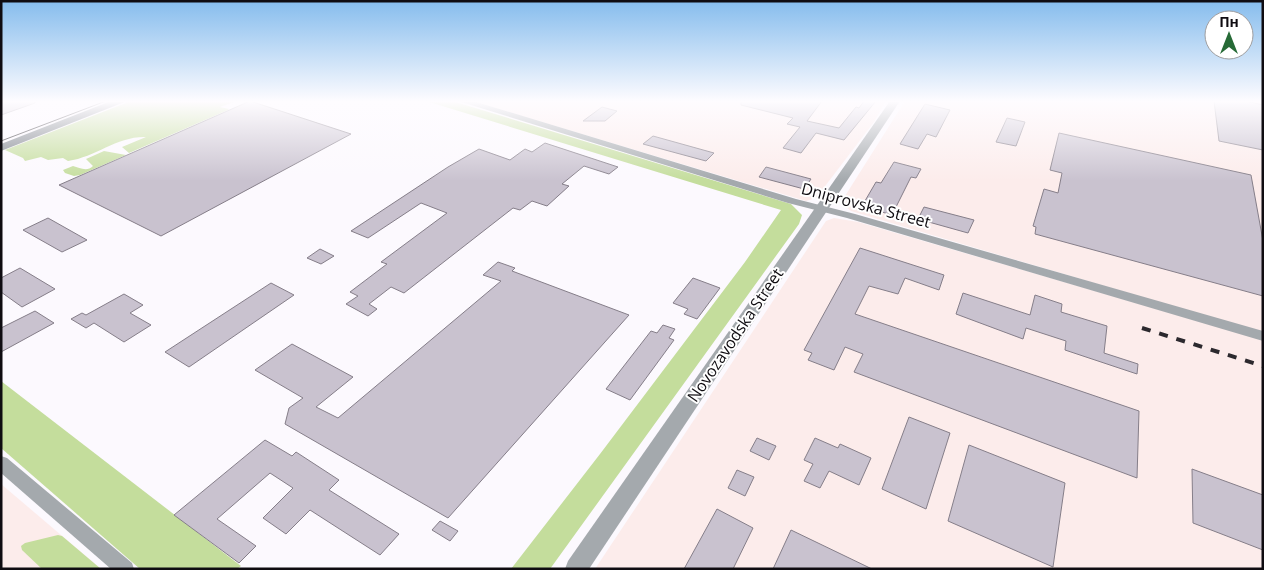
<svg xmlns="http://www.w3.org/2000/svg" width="1264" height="570" font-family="'Open Sans',sans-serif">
<rect width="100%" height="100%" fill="#fcf9fe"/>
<g fill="#fceceb">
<path d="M472,101H886L874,122L816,198L806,201Z"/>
<path d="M905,101H1263V333L851,211L845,206L843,201L845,196Z"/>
<path d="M834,218L858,222L1263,340V569H595L822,227L826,221Z"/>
<path d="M1,484L101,569H1Z"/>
</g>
<g fill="#c4dd9c">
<path d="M131,101H237L220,107L229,109L228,110L129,153L122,147L146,137C117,136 96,157 68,161L63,158L48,160L41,157L25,161L23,158L5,150Z"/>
<path d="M426,101H452L791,204L802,215L799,224L550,569H511L600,454L745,262L781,210Z"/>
<path d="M104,151L126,155L80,175L74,176L65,173L63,170L73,166C80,168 87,172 93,166L86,159Z"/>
<path d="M1,381L241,566L237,569H140L1,448Z"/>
<path d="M58,535L62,536L101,569H42L22,550L21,546L25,543Z"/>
</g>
<g fill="#c9c2cf" stroke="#857e89">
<path d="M1,101H35V103L1,115Z"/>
<path d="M250,101L351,134L161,236L59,185Z"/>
<path d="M741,101H822L807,121L839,128L856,107L859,108L864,101H876L844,140L816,133L801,153L783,148L800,127L787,124L793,118L741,105Z"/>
<path d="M1214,101H1246L1263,105V150L1219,141Z"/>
<path d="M925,104L950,110L936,137L927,134L918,149L900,144Z"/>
<path d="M602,107L617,111L605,121H583Z"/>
<path d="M1007,118L1025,122L1016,146L996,142Z"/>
<path d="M1059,133L1251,175L1263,241V296L1035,234L1036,227L1033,226L1044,189L1058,193L1062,173L1050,170Z"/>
<path d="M653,136L714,153L706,161L643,144Z"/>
<path d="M545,143L618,167L609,174L584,166L562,184L569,186L547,206L532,201L520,210L513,208L404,293L391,287L369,304L377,309L368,316L346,304L358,296L350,292L387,264L381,262L447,213L421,203L368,238L351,231L448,167L479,149L510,160L525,149L532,152Z"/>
<path d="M894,162L921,169L916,178L911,177L892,215L862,206L876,182L881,183Z"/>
<path d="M766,167L811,179L804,189L759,177Z"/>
<path d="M924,207L974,220L968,233L918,219Z"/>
<path d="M48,218L87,240L62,252L23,230Z"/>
<path d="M860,248L944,275L939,290L905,278L898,294L869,286L855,314L1139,411L1137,478L854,372L863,354L845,347L834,370L808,360L812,353L804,350Z"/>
<path d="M320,249L334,256L321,264L307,258Z"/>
<path d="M498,262L515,268L512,271L629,315L448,518L285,424L289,408L303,398L255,370L292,344L353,377L316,407L338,418L501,281L483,275Z"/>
<path d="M20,268L55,289L22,307L1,292V278Z"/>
<path d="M693,278L720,288L697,319L684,314L688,309L673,303Z"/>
<path d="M271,283L294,295L189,367L165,352Z"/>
<path d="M963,293L1030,315L1035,295L1062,304L1061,312L1107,326L1104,353L1138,364L1137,374L1065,350L1066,341L1026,328L1023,339L956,314Z"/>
<path d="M124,294L143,305L130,313L151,325L124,342L94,323L86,328L71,319L82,313L86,315Z"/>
<path d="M35,311L54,323L1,352V328Z"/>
<path d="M663,325L675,329L669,338L674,340L630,400L606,389L651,331L657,333Z"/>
<path d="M909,417L950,433L926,509L882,489Z"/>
<path d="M757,438L776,446L769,460L750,451Z"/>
<path d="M815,438L838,448L840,444L871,458L859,485L829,471L820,488L804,481L813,464L804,460Z"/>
<path d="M265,440L292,456L296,452L339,480L329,490L399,534L380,555L310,510L286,534L263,518L293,488L270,473L217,519L256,546L239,563L174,515Z"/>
<path d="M969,445L1065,483L1053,567L948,521Z"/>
<path d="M1192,469L1263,495V550L1193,523Z"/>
<path d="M737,470L754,477L745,496L728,488Z"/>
<path d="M717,509L753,528L733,569H684Z"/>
<path d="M440,521L458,531L450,541L432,530Z"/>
<path d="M791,530L872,569H773Z"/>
</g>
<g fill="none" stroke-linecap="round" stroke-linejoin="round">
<g fill="#a4a9ad" fill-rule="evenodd">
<path d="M458,101H473L796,199L855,214L1263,331V341L847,218L788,203Z"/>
<path d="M1,456L7,458L132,563L134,569H111L1,473Z"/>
</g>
<path fill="#a4a9ad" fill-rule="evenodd" d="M890,101H900L589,569H565L568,561Z"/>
<path fill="#7b8189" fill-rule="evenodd" d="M111,101H127L1,151V144Z"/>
<path stroke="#2c292e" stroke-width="1" d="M1,141L106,101"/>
<path stroke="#2c292e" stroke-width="4" stroke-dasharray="9 9" stroke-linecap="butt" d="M1142,328L1263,366"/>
</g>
<linearGradient id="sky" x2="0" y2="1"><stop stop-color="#85bced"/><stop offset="0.56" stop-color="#fefcff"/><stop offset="1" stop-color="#fefcff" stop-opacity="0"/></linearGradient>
<rect width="1264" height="181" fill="url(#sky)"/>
<g text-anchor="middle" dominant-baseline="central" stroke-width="4" stroke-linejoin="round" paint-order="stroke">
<g font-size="16" fill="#0f0c11" stroke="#fff">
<text transform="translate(866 205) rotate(15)">Dniprovska Street</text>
<text transform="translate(735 335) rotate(-56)">Novozavodska Street</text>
</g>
</g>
<rect width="1264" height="570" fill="none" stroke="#0f0c11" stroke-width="5"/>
<g transform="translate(1229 35)"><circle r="24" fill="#ffffff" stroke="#9f9ea0"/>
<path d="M0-4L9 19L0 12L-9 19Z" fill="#266a36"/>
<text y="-8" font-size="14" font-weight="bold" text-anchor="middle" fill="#0f0c11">Пн</text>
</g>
</svg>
